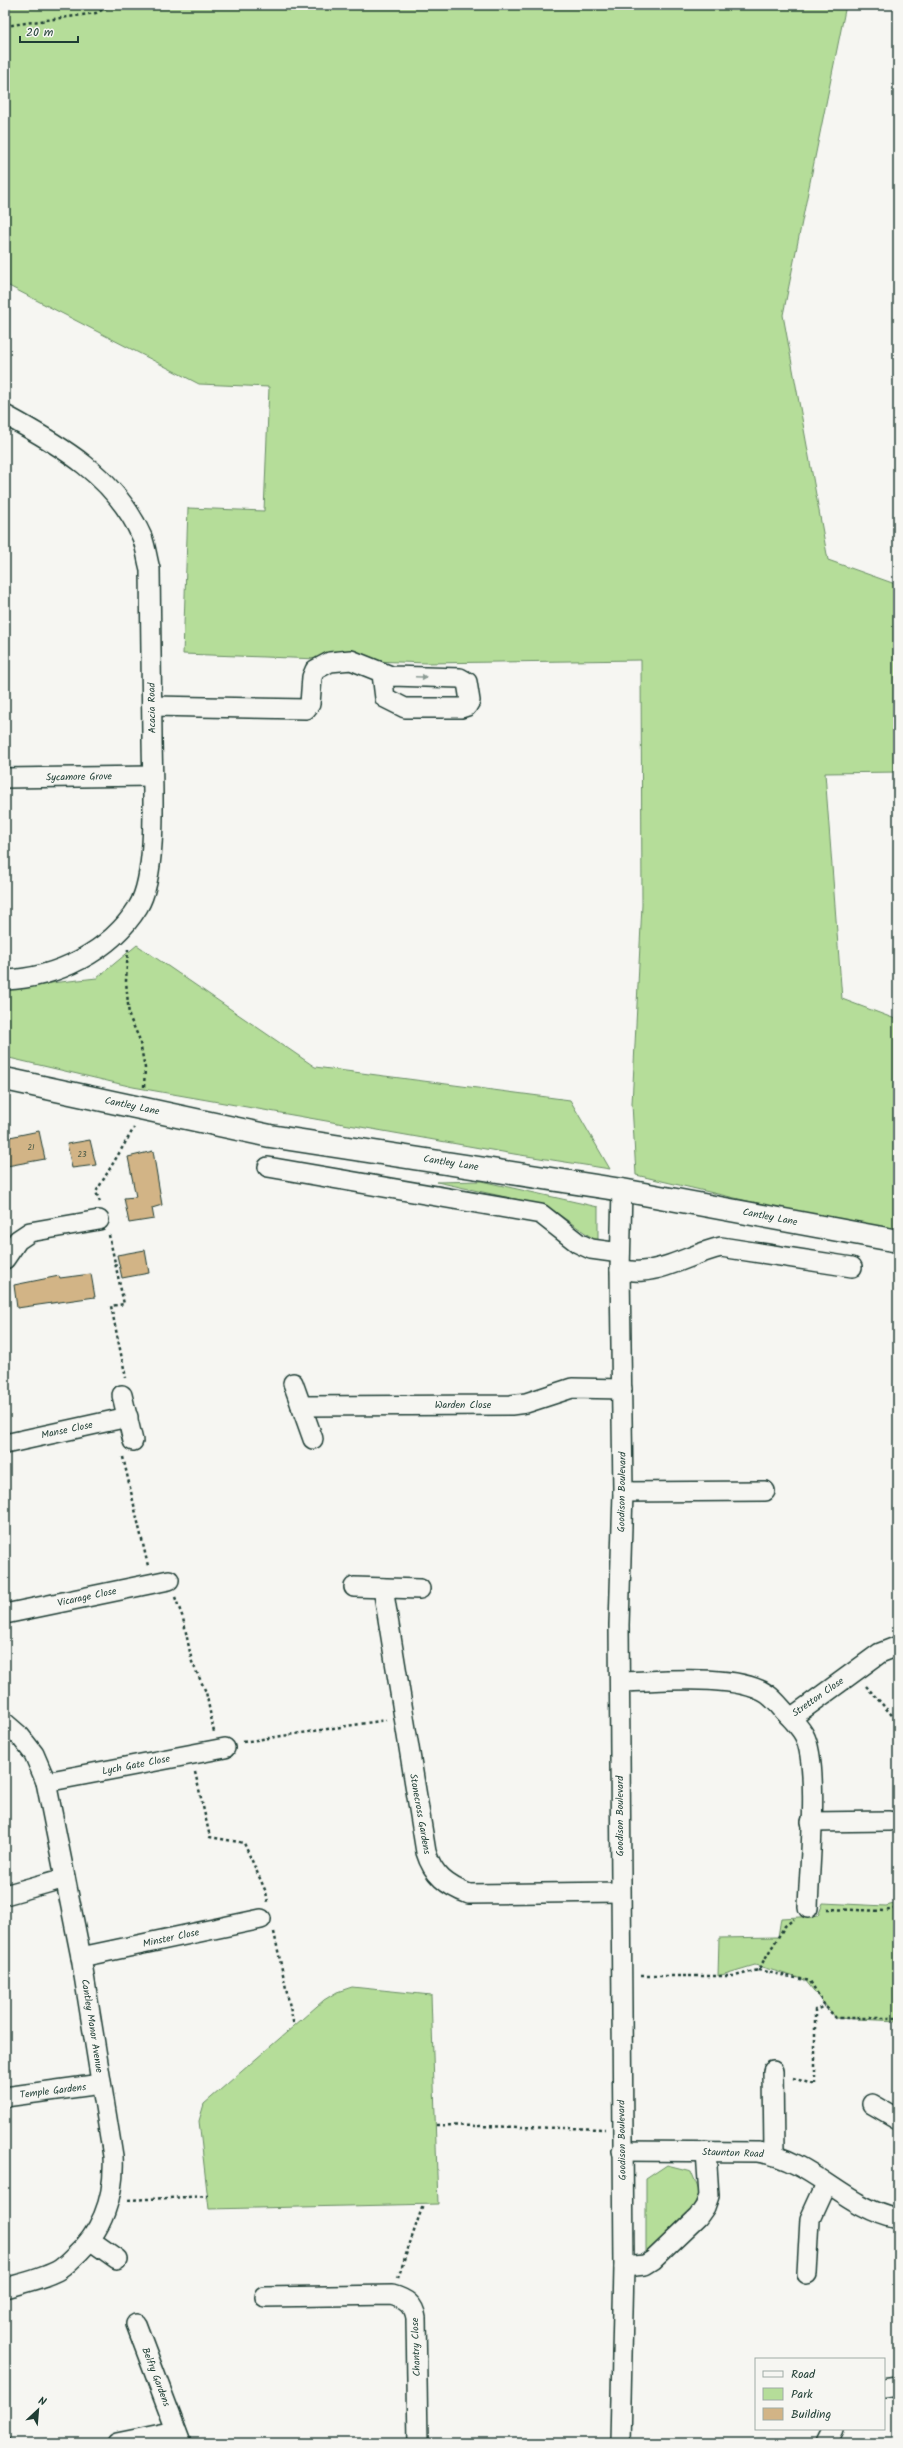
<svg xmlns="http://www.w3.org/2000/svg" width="903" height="2448" font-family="Kalam,sans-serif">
<rect width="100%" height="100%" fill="#f6f6f2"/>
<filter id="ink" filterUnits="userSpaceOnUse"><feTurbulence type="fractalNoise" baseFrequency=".025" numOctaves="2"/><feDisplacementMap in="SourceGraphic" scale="8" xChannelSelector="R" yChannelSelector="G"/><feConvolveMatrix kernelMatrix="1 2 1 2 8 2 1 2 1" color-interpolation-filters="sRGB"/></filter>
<g filter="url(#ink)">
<g fill="#b5dd99" stroke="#6a8d66">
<path d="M5,5H846L783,315L828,560L898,585V772L825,773L842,999L898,1020V1236L636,1175L632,1104L642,905L641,660L427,663L183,654L188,508L264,511L269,387L199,384L5,284Z"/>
<path d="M137,945L315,1067L570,1100L610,1169L514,1154L133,1087L5,1057V988L97,978Z"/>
<path d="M481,1181L598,1207V1242L547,1206L437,1182Z"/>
<path d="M823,1903L886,1906L898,1903V2021L836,2018L805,1980L755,1965L718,1976L719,1938L778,1937L781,1918L818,1916Z"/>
<path d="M352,1987L431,1995L438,2204L209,2209L199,2121L204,2104L324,2000L337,1992Z"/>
<path d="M667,2165L691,2171L700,2193L692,2208L646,2253V2179Z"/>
</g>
<g fill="#d2b486" stroke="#1f3d34">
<path d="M39,1131L45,1159L7,1166L5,1138Z"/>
<path d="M90,1140L96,1165L72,1168L67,1144Z"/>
<path d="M153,1151L162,1205L152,1208L154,1219L129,1223L124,1198L136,1197L128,1157Z"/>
<path d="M145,1250L149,1273L122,1278L117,1255Z"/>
<path d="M91,1274L95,1297L17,1308L14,1285L59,1276L60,1278Z"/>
</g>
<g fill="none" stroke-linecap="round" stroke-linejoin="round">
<defs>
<g id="minor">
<path d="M5,415C60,445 116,477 142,537C146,547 147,559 150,569C151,625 151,681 152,736C152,778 159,873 138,907C110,952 56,978 5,980"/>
<path d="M152,706L306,709L310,704L312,677L315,670L330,662L351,660L391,676L460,678L467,682L470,701L467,706L461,708H405L385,698L382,674"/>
<path d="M5,778L152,776"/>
<path d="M268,1167L541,1214L578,1243L591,1249L620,1253"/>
<path d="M5,1259L18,1240L30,1232L99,1220"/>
<path d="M620,1270C627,1270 635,1272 642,1271C669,1269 694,1253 721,1247L852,1267"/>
<path d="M293,1383L313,1439"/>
<path d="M122,1395L133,1441"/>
<path d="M301,1406L511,1405L526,1403L572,1388L622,1389"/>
<path d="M5,1444L128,1417"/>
<path d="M623,1492L765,1491"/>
<path d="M354,1587L420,1589"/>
<path d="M383,1588L426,1852C433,1875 447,1886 469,1894L620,1892"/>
<path d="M5,1614L169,1580"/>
<path d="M621,1682C658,1681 736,1673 767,1694C776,1700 783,1711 791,1718L880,1653L898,1646"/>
<path d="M791,1718C795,1723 801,1729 804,1735C820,1764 809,1870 808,1908"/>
<path d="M5,1723L20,1736L34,1754L46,1782L81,1957L113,2156C115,2195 103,2231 74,2257C69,2262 63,2268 57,2271C41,2279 23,2283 5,2288"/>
<path d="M46,1782L225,1748"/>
<path d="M811,1822L889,1821"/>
<path d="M5,1895L65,1878"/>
<path d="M81,1957L261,1919"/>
<path d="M773,2071L774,2154"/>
<path d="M5,2097L101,2084"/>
<path d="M872,2104L898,2119"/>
<path d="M622,2151L758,2152C813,2160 843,2207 898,2219"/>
<path d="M90,2240L117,2259"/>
<path d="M624,2267L645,2265L653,2260L698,2217L705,2207L709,2196L706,2151"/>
<path d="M807,2274L810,2219L826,2184"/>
<path d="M265,2297L392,2295C406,2299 414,2304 416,2318L418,2443"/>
<path d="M136,2324L181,2443"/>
<path d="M884,2388L898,2386"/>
<path d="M117,2443L176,2431"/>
<path d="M620,2443L624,2267L619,1625L623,1492L620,1270L622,1190"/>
<path d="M827,2443L834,2429"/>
</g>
<path id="major" d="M5,1079L270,1136L622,1190L898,1241"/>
</defs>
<use href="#minor" stroke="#1f3d34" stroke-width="22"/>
<use href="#major" stroke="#1f3d34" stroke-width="25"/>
<g stroke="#1f3d34" stroke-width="2.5" stroke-dasharray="3 3" stroke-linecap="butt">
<path d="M5,26L96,13L112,5"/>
<path d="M128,949L126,981L129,1016L139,1038L145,1068L144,1087"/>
<path d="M100,1202L96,1192L134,1128"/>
<path d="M109,1235L124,1304L111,1306L126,1378"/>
<path d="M123,1457L148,1566"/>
<path d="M175,1597L183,1618L192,1662L206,1692L214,1732"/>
<path d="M866,1686L898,1722"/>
<path d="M243,1742L386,1720"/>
<path d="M195,1772L210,1837L244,1843L266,1892L268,1902"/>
<path d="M827,1909L885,1911L898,1908"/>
<path d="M274,1932L294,2026"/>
<path d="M758,1970L810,1981L825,2006L836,2018H898"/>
<path d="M641,1976H735L758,1970L785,1926L794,1919"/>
<path d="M793,2078L815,2085V2010L825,2006"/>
<path d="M436,2125L605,2129"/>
<path d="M128,2200L208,2196"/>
<path d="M398,2278L423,2205"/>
<path d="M5,2426L10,2443"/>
</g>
<use href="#minor" stroke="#f6f6f2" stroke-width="19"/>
<use href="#major" stroke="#f6f6f2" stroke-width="22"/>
</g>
<defs><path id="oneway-solid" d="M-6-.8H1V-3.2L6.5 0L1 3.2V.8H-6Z"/></defs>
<use fill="#8a9a93" href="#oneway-solid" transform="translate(421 677) rotate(2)"/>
</g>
<g text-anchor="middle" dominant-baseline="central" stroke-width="3" stroke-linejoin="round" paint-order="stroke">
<g font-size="8" fill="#4c5b48">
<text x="31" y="1147">21</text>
<text x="82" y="1154">23</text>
</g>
<g font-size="10" fill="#1f3d34" stroke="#f6f6f2">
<text transform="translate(152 708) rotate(-91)">Acacia Road</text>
<text transform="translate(79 777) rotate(-1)">Sycamore Grove</text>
<text transform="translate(132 1106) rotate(12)">Cantley Lane</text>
<text transform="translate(451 1163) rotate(9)">Cantley Lane</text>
<text transform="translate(770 1217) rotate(11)">Cantley Lane</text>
<text x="463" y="1405">Warden Close</text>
<text transform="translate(67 1430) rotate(-12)">Manse Close</text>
<text transform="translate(622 1492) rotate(-89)">Goodison Boulevard</text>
<text transform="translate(87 1597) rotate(-12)">Vicarage Close</text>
<text transform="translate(818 1697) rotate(-35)">Stretton Close</text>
<text transform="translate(136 1765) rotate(-11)">Lych Gate Close</text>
<text transform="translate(420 1814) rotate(80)">Stonecross Gardens</text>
<text transform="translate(620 1816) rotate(-90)">Goodison Boulevard</text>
<text transform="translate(171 1938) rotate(-12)">Minster Close</text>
<text transform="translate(92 2026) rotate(81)">Cantley Manor Avenue</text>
<text transform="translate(53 2091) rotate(-7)">Temple Gardens</text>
<text transform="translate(622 2140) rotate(-91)">Goodison Boulevard</text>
<text transform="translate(733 2153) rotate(2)">Staunton Road</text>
<text transform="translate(416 2347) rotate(-92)">Chantry Close</text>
<text transform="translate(156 2377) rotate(69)">Belfry Gardens</text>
</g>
</g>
<rect width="903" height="2448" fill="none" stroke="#f6f6f2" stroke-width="20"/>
<rect x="10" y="10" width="883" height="2428" fill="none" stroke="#1f3d34" stroke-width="1.5" filter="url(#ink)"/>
<rect x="755" y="2358" width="130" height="72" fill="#f6f6f2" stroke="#a0aca6"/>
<rect x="763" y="2371" width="20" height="6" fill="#f6f6f2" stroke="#a0aca6"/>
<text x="791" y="2378" font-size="12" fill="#1f3d34">Road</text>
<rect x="763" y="2388" width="20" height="12" fill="#b5dd99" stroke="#a0aca6"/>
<text x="791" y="2398" font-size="12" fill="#1f3d34">Park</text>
<rect x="763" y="2408" width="20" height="12" fill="#d2b486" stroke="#a0aca6"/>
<text x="791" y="2418" font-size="12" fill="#1f3d34">Building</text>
<g transform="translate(38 2410) rotate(26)" stroke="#f6f6f2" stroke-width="3" paint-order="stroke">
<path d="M0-3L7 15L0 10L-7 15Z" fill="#1f3d34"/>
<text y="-6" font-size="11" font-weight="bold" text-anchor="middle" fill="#1f3d34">N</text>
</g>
<path d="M20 36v6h58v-6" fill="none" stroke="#1f3d34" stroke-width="2"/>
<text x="26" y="36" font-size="12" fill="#1f3d34" stroke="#f6f6f2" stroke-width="3" paint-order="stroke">20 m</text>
</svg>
